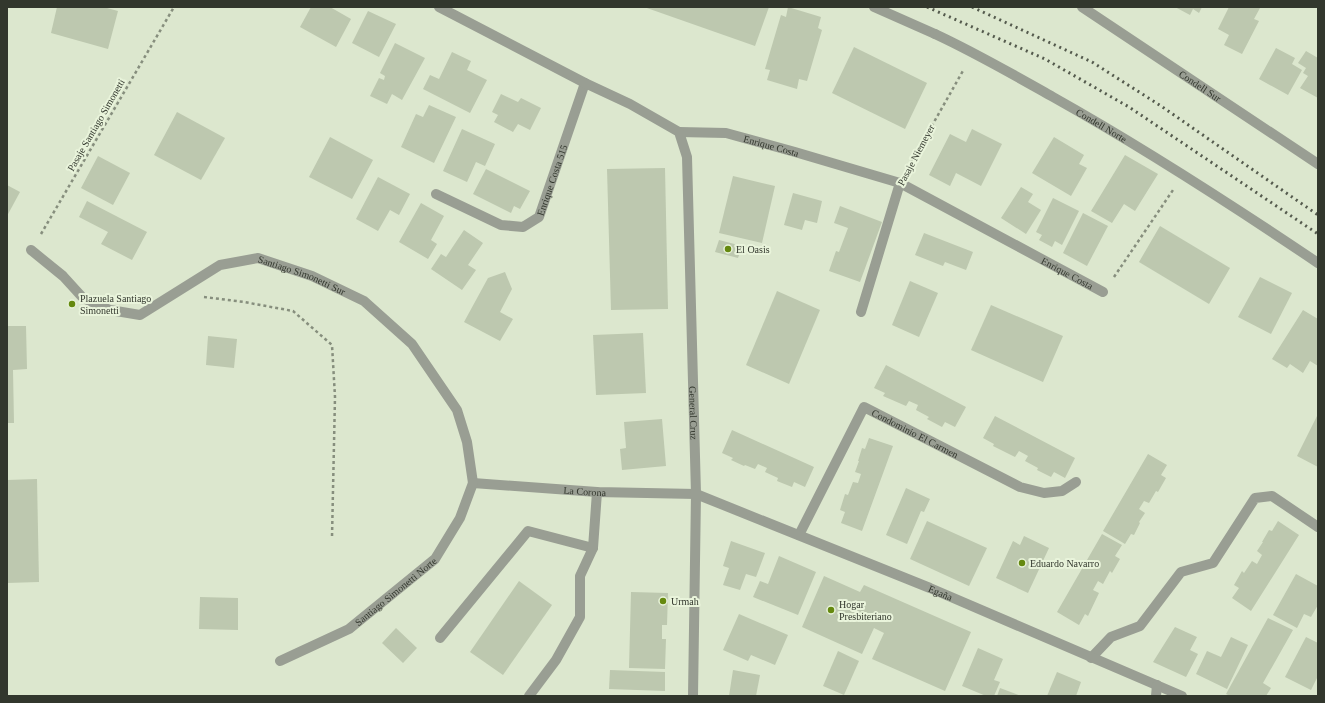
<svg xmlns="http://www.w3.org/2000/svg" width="1325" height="703" font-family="'Times New Roman',serif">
<rect width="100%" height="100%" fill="#dce7ce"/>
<g fill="#bdc8af">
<path d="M57,7H108L107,8L118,11L108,49L51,33Z"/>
<path d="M311,7H330L351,19L336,47L300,27Z"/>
<path d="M644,7H769L755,46Z"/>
<path d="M788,7L821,17L818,28L822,30L807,81L799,79L797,89L767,80L770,70L765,69L781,15L786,17Z"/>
<path d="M1175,7H1202L1199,13L1193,9L1190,15Z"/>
<path d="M1229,7L1260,8L1254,19L1259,21L1242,54L1224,45L1229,35L1218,29Z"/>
<path d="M368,11L396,24L379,57L352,43Z"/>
<path d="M395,43L425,58L402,100L392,94L387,104L370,96L379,78L384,80L385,76L380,73Z"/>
<path d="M854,47L927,83L905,129L832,93Z"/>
<path d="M1276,48L1295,58L1292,64L1302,70L1288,95L1259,79Z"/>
<path d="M1306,51L1318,58V98L1300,88L1308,76L1303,73L1306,68L1298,63Z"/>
<path d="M452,52L471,61L467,70L487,80L470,113L423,89L430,75L439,79Z"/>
<path d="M501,94L518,102L521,98L541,108L530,130L518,124L513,132L494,122L498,115L492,112Z"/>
<path d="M429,105L456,117L434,163L401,147L416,114L423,117Z"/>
<path d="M177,112L225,138L201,180L154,155Z"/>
<path d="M462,129L495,144L485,166L476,162L467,182L443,171Z"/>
<path d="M972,129L1002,144L981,186L956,173L950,186L929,175L950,134L966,142Z"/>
<path d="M330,137L373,160L352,199L309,177Z"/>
<path d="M1054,137L1084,155L1079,164L1087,168L1071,196L1032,173Z"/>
<path d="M1125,155L1158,174L1135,211L1124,204L1112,223L1091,211Z"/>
<path d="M98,156L130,173L113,205L81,188Z"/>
<path d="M665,168L668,309L611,310L607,169Z"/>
<path d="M486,169L530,191L520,209L514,206L511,213L473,194Z"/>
<path d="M733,176L775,186L762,243L719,233Z"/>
<path d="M378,177L410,194L399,215L390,210L378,231L356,219Z"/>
<path d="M7,185L20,192L7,216Z"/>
<path d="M1021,187L1033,194L1028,202L1041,210L1026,234L1001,218Z"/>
<path d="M793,193L822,201L817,223L805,220L802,230L784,225Z"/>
<path d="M1053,198L1079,211L1062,245L1055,241L1052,247L1039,240L1042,235L1036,232Z"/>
<path d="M87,201L147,232L132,260L101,244L108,232L79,217Z"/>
<path d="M421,203L444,216L431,240L437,244L428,259L399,242Z"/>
<path d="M840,206L882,222L860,282L829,271L836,251L839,252L848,228L834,223Z"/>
<path d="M1083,213L1108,226L1087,266L1063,253Z"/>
<path d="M1160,226L1230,268L1209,304L1139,262Z"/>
<path d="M464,230L483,243L468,265L476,270L462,290L431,269L441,254L446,257Z"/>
<path d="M924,233L973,252L966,270L945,262L943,266L915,255Z"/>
<path d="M719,240L742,246L738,258L715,252Z"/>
<path d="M505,272L512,289L500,312L513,319L500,341L464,322L488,278Z"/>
<path d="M1260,277L1292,293L1271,334L1238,317Z"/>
<path d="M910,281L938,293L919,337L892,325Z"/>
<path d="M777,291L820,310L789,384L746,365Z"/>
<path d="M991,305L1063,336L1043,382L971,350Z"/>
<path d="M1303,310L1318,319L1317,336L1318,337V366L1310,361L1303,373L1290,364L1287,368L1272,359Z"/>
<path d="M7,326H26L27,369L13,370L14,423H7Z"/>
<path d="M643,333L646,393L596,395L593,335Z"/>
<path d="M208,336L237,339L234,368L206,365Z"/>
<path d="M886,365L966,407L955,427L945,422L942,427L927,419L929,417L916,410L918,405L909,401L906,406L883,396L885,393L874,388Z"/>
<path d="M1318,414V467L1297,456Z"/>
<path d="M995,416L1075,458L1065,478L1054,472L1051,477L1037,470L1038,468L1025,461L1028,456L1019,451L1015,457L993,446L994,444L983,438Z"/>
<path d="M662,419L666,466L622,470L620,449L626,448L624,422Z"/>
<path d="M732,430L814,467L805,487L794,482L792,487L777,481L778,478L765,472L767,468L758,464L755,469L745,465L744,466L731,460L733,458L722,453Z"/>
<path d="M869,438L893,446L862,531L841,523L845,512L840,510L845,494L848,495L853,482L858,483L861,474L855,472L859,461H858L862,448L865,449Z"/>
<path d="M1148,454L1167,465L1161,475L1166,478L1158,492L1156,491L1149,503L1144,501L1139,509L1145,513L1139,522L1140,523L1134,535L1131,534L1125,544L1103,531Z"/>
<path d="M37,479L39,582L7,583V480Z"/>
<path d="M906,488L930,499L924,512L921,511L907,544L886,535Z"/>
<path d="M927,521L987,548L969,586L910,559Z"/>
<path d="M1278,521L1299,535L1251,611L1232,598L1239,588L1234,585L1242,571L1244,573L1252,561L1257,564L1262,555L1257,551L1263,542H1262L1269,530L1272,531Z"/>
<path d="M1102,534L1122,545L1115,556L1120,559L1112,573L1110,571L1103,584L1098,581L1093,590L1099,593L1088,616L1085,614L1079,625L1057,612Z"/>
<path d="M1024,536L1049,548L1028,593L996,578L1013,541L1020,545Z"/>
<path d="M731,541L765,553L756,577L746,574L740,590L723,585L729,568L723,566Z"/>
<path d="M779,556L816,572L798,615L753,597L760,581L768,584Z"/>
<path d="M1296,574L1318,586V605L1311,617L1304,614L1297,628L1273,615Z"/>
<path d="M824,576L860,592L864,585L971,632L945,691L872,659L884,633L874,628L862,654L802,627Z"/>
<path d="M519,581L552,605L503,675L470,652Z"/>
<path d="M631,592L668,593L667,625H662V639H666L665,669L629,668Z"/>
<path d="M200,597L238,598V630L199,629Z"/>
<path d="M739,614L788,635L775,665L751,655L748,661L723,650Z"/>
<path d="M1268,618L1293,630L1263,683L1271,688L1266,696H1230L1226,694Z"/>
<path d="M1175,627L1197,637L1190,650L1198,654L1186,677L1153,662Z"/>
<path d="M396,628L417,648L403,663L382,643Z"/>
<path d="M1231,637L1248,645L1227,689L1196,674L1207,651L1221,657Z"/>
<path d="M1306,637L1318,643V676L1311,690L1285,677Z"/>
<path d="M978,648L1003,659L994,680L1000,682L994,696H986L962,686Z"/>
<path d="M838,651L859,661L844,695L823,686Z"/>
<path d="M610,670L665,672V691L609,689Z"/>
<path d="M733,670L760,675L756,696H729Z"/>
<path d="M1057,672L1081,682L1076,696H1047Z"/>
<path d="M1000,688L1021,696H997Z"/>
</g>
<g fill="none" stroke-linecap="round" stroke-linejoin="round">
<g stroke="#868e7d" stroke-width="2.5" stroke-dasharray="3 3" stroke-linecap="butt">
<path d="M908,168L964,69"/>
<path d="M41,234L174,7"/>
<path d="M1114,277L1173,190"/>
<path d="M204,297L244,302L293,311L332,345L335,397L332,537"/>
</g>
<g stroke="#999e93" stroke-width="10">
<path id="s1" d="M799,535L864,407L1020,487L1044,493L1062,491L1076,482"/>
<path d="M440,638L528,531L593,548"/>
<path d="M1091,658L1111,637L1140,626L1181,572L1213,563L1255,498L1272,496L1318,527"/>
<path d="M529,696L556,660L580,617V576L593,548L597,492"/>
</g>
<path stroke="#999e93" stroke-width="10" d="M874,7L935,34"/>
<g stroke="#999e93" stroke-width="10">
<path id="s2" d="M935,34C976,53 1014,75 1053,97C1144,148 1232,205 1318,263"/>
<path id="s3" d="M679,132L726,133L795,152L900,183L1103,292"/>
<path id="s4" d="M436,194L501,225L523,227L539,217L585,83"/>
<path id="s5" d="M31,250L63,276L83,298L110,310L140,315L220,265L258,258L312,276L364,301L412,344L457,410L467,442L473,483"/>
<path d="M861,312L900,183"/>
<path id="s6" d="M473,483L597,492L696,494L930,588L1182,696"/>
<path id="s7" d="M280,661L349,629L435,559L460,518L473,483"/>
<path d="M1156,696L1157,685"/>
</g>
<g stroke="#999e93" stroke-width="10">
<path id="s8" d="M439,7L585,83L630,104L679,132L687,157L696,494L693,696"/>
<path id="s9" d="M1082,7L1318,164"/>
</g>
<g stroke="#545a4d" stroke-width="3" stroke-dasharray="2 4" stroke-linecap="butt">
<path d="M927,7L1045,59L1129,107L1318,234"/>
<path d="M972,7L1092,62L1161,106L1318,215"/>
</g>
</g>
<g fill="#65890f" stroke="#e9f4db" stroke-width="1.5">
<circle cx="728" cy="249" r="4"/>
<circle cx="72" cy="304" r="4"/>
<circle cx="1022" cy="563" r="4"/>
<circle cx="663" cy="601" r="4"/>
<circle cx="831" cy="610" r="4"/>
</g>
<g text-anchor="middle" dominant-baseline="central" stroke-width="4" stroke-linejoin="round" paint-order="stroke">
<g font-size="10" fill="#32372d" stroke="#e9f4db">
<text stroke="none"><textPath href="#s9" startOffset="142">Condell Sur</textPath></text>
<text transform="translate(96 125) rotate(-60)">Pasaje Santiago Simonetti</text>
<text stroke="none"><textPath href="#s2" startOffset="190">Condell Norte</textPath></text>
<text stroke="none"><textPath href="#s3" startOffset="94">Enrique Costa</textPath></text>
<text transform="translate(916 155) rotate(-62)">Pasaje Niemeyer</text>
<text stroke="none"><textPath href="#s4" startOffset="152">Enrique Costa 515</textPath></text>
<text stroke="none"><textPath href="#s3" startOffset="418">Enrique Costa</textPath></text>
<text stroke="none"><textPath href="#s5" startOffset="311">Santiago Simonetti Sur</textPath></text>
<text stroke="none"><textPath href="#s8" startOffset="553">General Cruz</textPath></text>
<text stroke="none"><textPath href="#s1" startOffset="201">Condominio El Carmen</textPath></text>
<text stroke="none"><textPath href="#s6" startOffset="112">La Corona</textPath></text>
<text stroke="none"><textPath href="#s7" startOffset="136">Santiago Simonetti Norte</textPath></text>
<text stroke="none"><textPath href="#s6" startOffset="487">Egaña</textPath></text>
</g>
<g font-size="10" fill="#32372d" stroke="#e9f4db" text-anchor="start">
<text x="736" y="249">El Oasis</text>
<text x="80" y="298">Plazuela Santiago<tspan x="80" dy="12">Simonetti</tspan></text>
<text x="1030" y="563">Eduardo Navarro</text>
<text x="671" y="601">Urmah</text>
<text x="839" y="604">Hogar<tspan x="839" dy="12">Presbiteriano</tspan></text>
</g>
</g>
<rect width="1325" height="703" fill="none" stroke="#32372d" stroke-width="16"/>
</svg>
